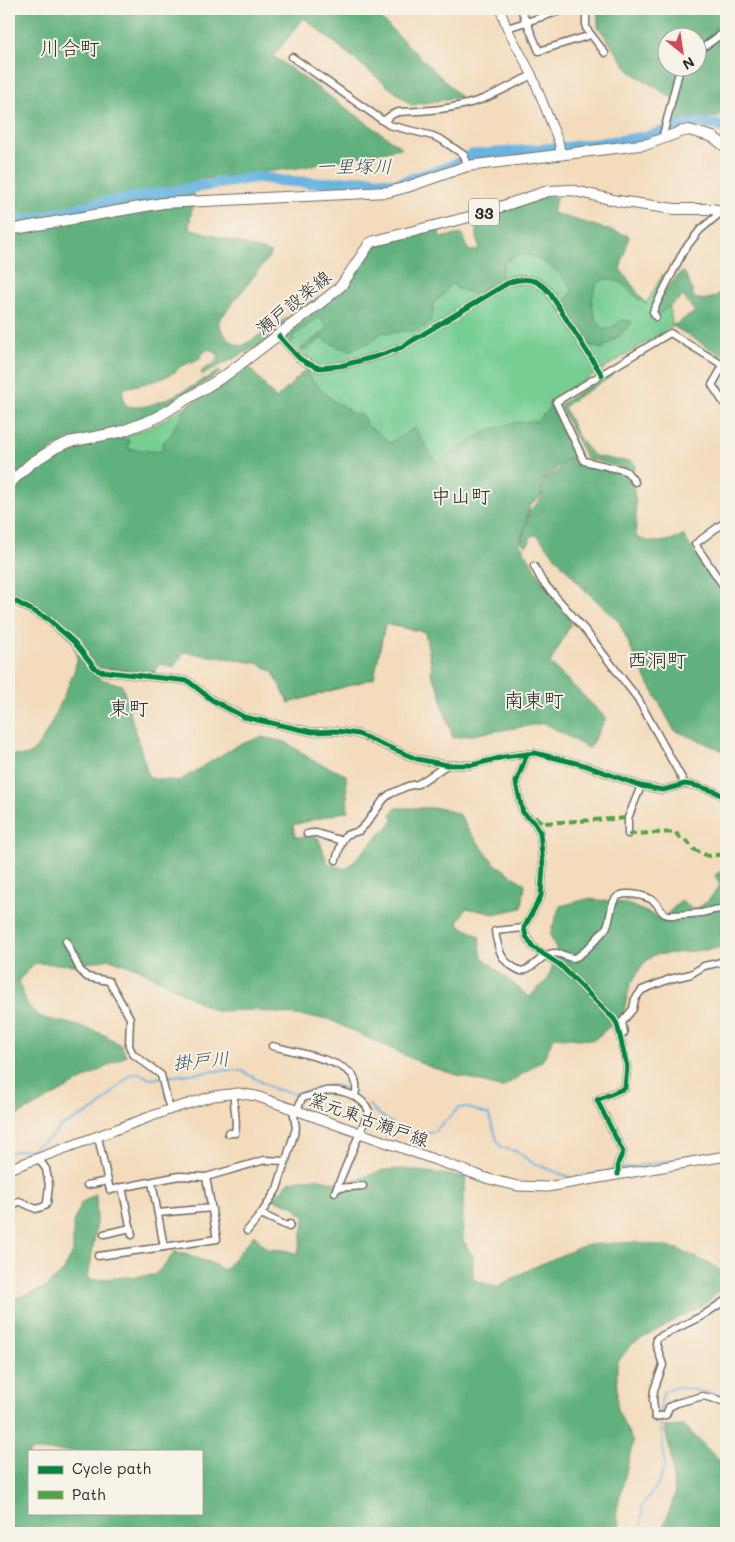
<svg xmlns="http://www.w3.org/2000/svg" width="735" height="1542" font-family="Mali,'Klee One',sans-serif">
<rect width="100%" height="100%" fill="#f7f3e8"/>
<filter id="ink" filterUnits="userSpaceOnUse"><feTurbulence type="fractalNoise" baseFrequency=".02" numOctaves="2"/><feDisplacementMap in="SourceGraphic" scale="10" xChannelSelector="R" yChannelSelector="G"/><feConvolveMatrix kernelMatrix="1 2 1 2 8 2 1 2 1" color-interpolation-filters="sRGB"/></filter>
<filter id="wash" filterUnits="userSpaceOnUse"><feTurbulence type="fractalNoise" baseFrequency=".0096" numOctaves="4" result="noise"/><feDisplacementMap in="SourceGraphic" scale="20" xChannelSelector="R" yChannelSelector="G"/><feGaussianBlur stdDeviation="1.12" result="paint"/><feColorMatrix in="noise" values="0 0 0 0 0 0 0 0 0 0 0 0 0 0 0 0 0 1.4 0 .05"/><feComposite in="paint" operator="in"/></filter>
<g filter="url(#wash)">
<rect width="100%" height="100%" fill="#f3dbbc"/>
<path fill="#76ce93" stroke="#507c5f" d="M557,197L552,213L629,236L620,269L646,304L663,274L673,326L552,400L581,459L563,460L555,470L543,479L541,497L532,503L529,508L520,544L532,565L432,669L425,632L385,624L374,678L289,703L273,672L258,663L184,652L174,667L159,664L154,673L101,668L52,619L9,595V493L34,468L45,460L70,448L119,439L157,424L249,367L276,399L311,364L286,338L438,228L440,238L462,234L469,251L479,250Z"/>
<g fill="#60b17d" stroke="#466e54" fill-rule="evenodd">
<path d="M9,9H371L461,97L411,105L304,18L273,56L402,148L298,168L196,180L189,228L272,253L218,322C223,333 229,344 242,346L293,314L297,308L323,296L259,345L210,371L202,375V371L217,361L219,355L208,349L201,355L200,359L181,366L175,372L159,380L125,388L123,391L124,403C141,420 202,380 219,371L221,372L158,413L123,427L68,440L9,479Z"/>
<path d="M598,9H726V97L719,117L687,119L671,127L678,102L630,71L598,27ZM668,38H698V68H668Z"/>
<path d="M547,196L557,197L552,213L629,236L620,269L646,304C634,298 623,278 608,279C592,279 590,303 594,314C596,321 600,325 605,330L616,325L621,320L632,321C630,329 609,343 602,349L589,345L567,309L565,301L571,294L572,288C560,272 529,243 508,260C501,265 504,271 500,277C495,285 483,290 474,294L456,288L454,284L449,285C446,293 441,298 433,303C434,317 430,326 415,331C411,332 407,330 403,331C396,332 390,334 382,332L376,337L371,343L356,347L350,351L332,344L322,338L307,349L302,350L301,348L326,331L327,327L319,317L293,336L294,340L290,343L286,338V334L338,292L374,245L438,228L440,238L462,234L469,251L479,250L475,220Z"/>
<path d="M682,272L685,273C688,281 693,289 693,297C702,302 716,299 723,290C725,288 725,282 726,278V358L673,326L695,312L683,296L662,312L659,314L657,313L656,309C663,295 670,282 682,272Z"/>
<path d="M249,367L276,399L304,371L319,388L336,403L345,407L351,413L363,415L367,426L376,431L390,443L415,428L437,463L487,431L511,423L537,421L549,409L552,400L581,459H565L555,470L543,479L541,497L532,503L529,508L520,544L557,603L568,616L571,624L550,663L606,718L589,749L545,723L453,738L443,707L440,691L431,674L432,668L425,632L385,624L374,678L289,703L273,672L258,663L184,652L174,667L159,664L154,673L101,668L96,665L52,619L9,595V493C37,466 51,453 90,444C103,441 115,438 129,440L128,449L161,452L163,442L170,436L187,406Z"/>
<path d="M611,372L613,374L612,376L571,401L564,407L576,433L589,451L595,456L617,460L631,461L636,465L635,469L624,468L586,458L560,407L562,403Z"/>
<path d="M564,461C575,460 583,465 594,466C603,468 620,469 627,476C639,487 635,520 636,536C649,546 670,542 683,535L726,601V752L674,730L638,664L619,622L579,584L537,535L531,536L529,543L525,546L522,542L530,510L542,498L545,479L557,471Z"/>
<path d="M77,648L100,679L122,685L149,778L179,781L236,746L261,737L286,742L312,760L346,775L348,811L293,825L295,837H318L328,864L346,869L394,820L391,814L396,808H442L460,815L469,831L494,863L525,884L522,908L494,914L466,908L457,924L479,936L482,957L529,997L548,979L557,952L550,934L560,906L587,899L626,903L662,919L681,900L694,910L707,902L720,885L715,875L726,868V946L714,949L654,955L643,964L630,985L623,1015L594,1040L554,1037L543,1060L502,1088L430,1067L328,1019L251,1010L215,1011L139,969L110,959L75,965L36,963L19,980C23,995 26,1008 40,1016C46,1020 56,1020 63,1022C80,1026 123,1036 126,1056L9,1120V753C14,755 22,757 28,755C44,748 67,689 74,671L77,660Z"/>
<path d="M403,1169L466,1177L463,1208V1240L473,1256V1279L496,1287L532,1268L585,1245L635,1242L678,1249L716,1267L726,1276V1282L708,1302L632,1344L617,1363V1409L633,1442L616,1514L622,1533H9V1300L30,1294L46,1287L63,1272L73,1252V1225L81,1203L96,1194L97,1222L88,1280L154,1275L166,1264L175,1251L211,1263L224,1270L254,1235L267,1249L284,1250L298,1254L305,1217L291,1205L273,1199L290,1181L315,1178L344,1184L384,1170ZM29,1451H201V1513H29Z"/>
<path d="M685,1426L719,1460H726V1533H661L675,1495L670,1449L664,1427Z"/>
</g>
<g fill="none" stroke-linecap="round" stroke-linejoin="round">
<g stroke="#67b4e1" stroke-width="2">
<path d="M369,1105C390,1124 405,1138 435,1131L459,1108L466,1107L489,1115L497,1140L501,1147L518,1152L531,1162L571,1178"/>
<path d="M9,1152L31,1149L50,1138L60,1127L96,1109L130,1075L139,1073L150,1079L223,1070L242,1071L274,1089L297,1094L332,1085L339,1086L354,1093"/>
<path d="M620,1169L726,1151"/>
<path d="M578,1177L615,1170"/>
<path d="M641,1533L642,1506L658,1485L665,1466L660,1416L661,1401L664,1391L677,1387L726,1396"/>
</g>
<path stroke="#67b4e1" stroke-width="11" d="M9,215L26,221L96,204L258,177L283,181L319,183L369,180L396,184L455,165L471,155L570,147L647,137L683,125L699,123L717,125L726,129"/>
</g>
</g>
<g filter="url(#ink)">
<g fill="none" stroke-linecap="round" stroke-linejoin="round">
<defs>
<g id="minor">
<path d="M521,9L539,51L591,35"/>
<path d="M586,9V28L605,53"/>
<path d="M507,28L567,9"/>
<path d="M698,51L726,31"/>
<path d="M292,57L389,125L433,136L442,140L464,155L467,166"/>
<path d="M383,121L393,114L399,112C427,111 456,109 483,99C500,92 516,83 532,75"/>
<path d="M662,139L680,68"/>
<path d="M656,317L653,312L654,309L684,250L700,230L719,214L726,207"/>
<path d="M279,336L299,358L305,362L319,368L340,366L378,356L400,348L508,283C525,277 537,278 549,292L602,375"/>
<path d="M723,366L712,385L726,406"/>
<path d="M635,482L627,472L623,470L584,461L556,402L670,333L726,367"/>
<path d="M726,530L722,524L695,544L726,590"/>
<path d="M534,566L542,581L585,630L638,699L685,784"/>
<path d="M9,598L48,619L74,642L94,667L99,671L188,681L212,700L244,717L312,732L337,731L358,734L417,759L447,765H472L504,757L535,753L584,765L641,786L663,790L685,784L697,786L716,792L726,798"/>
<path d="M527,754L516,783L523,813L534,822L540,832L543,866L541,896L524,928L526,936L533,947L560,965L614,1019L617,1024L627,1066L625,1088L597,1100L623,1152L618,1163V1174"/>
<path d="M307,834C319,831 319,835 329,837C334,839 337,838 342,841"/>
<path d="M628,834V818L641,786"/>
<path d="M336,860L342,841L346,835L359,831L366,824L384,799L390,794L408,786L418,784L447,765"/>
<path d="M524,928L495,931C498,950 501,963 521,971C533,969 537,960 547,955C557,950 564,956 572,958C580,959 601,934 606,928C612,919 609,898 621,895C629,892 647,896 654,901C660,906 661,916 670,915C680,915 691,914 701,913C710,912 716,907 726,911"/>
<path d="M66,941L80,970L87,977L109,981L130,1018L129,1046L133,1054L161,1075L167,1100L171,1109"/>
<path d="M622,1035L624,1033L622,1022L633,1009L635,999L642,990L670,979L691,974L704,966L726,961"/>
<path d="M272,1046C292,1051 342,1060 353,1076C357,1082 357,1089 355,1095"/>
<path d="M297,1110L302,1098C310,1096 318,1093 326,1091C341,1089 363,1096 369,1111L335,1192"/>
<path d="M228,1133H235C238,1119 233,1109 234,1094"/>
<path d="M98,1137L110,1190L179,1176L206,1177L265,1160L284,1161"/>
<path d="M152,1182L164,1247L217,1239L206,1177"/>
<path d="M87,1185L108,1181"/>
<path d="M122,1187L132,1235"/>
<path d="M337,1188L363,1186"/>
<path d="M9,1209L19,1201L36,1209L45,1206L47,1203L49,1185L46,1169L38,1158"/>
<path d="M158,1213L212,1208"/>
<path d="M261,1214L289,1227L290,1224"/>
<path d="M247,1231L261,1214L277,1189L296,1128L293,1109"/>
<path d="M104,1234L131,1228"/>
<path d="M98,1256L164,1247"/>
<path d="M726,1300L702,1316L657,1338L656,1344L663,1365L654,1390L653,1400L655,1417L666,1415L669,1407L677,1403L703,1396L726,1402"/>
</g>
<path id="tertiary" d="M500,9L507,28L532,75L559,143L561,155"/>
<path id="secondary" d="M9,1169L171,1109L214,1096L238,1093L256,1096L489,1179L518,1186L547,1187L726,1156"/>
<g id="primary">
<path d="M9,230L163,203L388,192L407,187L467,166L648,144L680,132L689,130L713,137L726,147"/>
<path d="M9,484L30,464L55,448L69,442L120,432L156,418L226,375L328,297L341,286L370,243L375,241L473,216L548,191L571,190L618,201L653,206L675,209H711L726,212"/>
</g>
</defs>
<use href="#minor" stroke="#71695e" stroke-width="9"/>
<use href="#tertiary" stroke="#71695e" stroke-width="10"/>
<use href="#secondary" stroke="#71695e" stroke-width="11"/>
<use href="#primary" stroke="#71695e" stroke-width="12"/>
<use href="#minor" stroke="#fff" stroke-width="6"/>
<use href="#tertiary" stroke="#fff" stroke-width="8"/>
<use href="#secondary" stroke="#fff" stroke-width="9"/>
<use href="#primary" stroke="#fff" stroke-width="10"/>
<g stroke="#51a443" stroke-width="4" stroke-dasharray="8 4" stroke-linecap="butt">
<path d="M535,817L543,823L628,818"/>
<path d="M628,834L675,832L681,839L688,842L693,849L708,856L726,854"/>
</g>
<defs>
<g id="cycleway">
<path d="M279,336L299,358L305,362L319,368L340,366L378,356L400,348L508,283C525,277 537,278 549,292L602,375"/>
<path d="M9,598L48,619L74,642L94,667L99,671L188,681L212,700L244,717L312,732L337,731L358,734L417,759L447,765H472L504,757L535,753L584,765L641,786L663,790L685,784L697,786L716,792L726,798"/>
<path d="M527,754L516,783L523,813L534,822L540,832L543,866L541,896L524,928L526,936L533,947L560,965L614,1019L617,1024L627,1066L625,1088L597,1100L623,1152L618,1163V1174"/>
</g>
</defs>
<use href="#cycleway" stroke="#f7f3e8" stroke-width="8"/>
<use href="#cycleway" stroke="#00873e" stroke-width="5"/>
</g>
</g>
<g text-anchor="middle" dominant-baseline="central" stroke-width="4" stroke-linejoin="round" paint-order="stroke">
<rect fill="#f7f3e8" stroke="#686764" stroke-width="1" x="469" y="198.5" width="30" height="27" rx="4"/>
<g font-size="16" font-weight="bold" fill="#2b2b2b">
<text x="484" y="212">33</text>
</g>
<g font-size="18" fill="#2b2b2b" stroke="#f7f3e8">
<text transform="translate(293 302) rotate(-39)">瀬戸設楽線</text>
<text transform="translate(369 1119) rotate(20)">窯元東古瀬戸線</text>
</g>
<g font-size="19" font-style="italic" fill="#3d5462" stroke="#f7f3e8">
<text x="354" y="165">一里塚川</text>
<text transform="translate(201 1060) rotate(-5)">掛戸川</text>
</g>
<g font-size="20" fill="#2b2b2b" stroke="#f7f3e8">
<text x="70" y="47">川合町</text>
<text x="461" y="495">中山町</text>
<text x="657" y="659">西洞町</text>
<text x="534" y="699">南東町</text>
<text x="129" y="707">東町</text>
</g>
</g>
<rect width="735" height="1542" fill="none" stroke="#f7f3e8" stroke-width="30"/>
<rect x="28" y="1450" width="175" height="65" fill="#f7f3e8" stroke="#a5a39c"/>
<rect x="38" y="1466" width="25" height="8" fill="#00873e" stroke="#a5a39c"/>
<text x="72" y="1474" font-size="15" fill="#2b2b2b">Cycle path</text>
<rect x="38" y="1491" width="25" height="8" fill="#51a443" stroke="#a5a39c"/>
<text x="72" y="1500" font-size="15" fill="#2b2b2b">Path</text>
<g transform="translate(682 52) rotate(150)"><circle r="24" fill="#f7f3e8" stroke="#a5a39c"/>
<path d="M0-4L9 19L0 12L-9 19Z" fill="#d1495b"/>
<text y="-8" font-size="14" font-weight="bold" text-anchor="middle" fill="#2b2b2b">N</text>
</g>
</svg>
